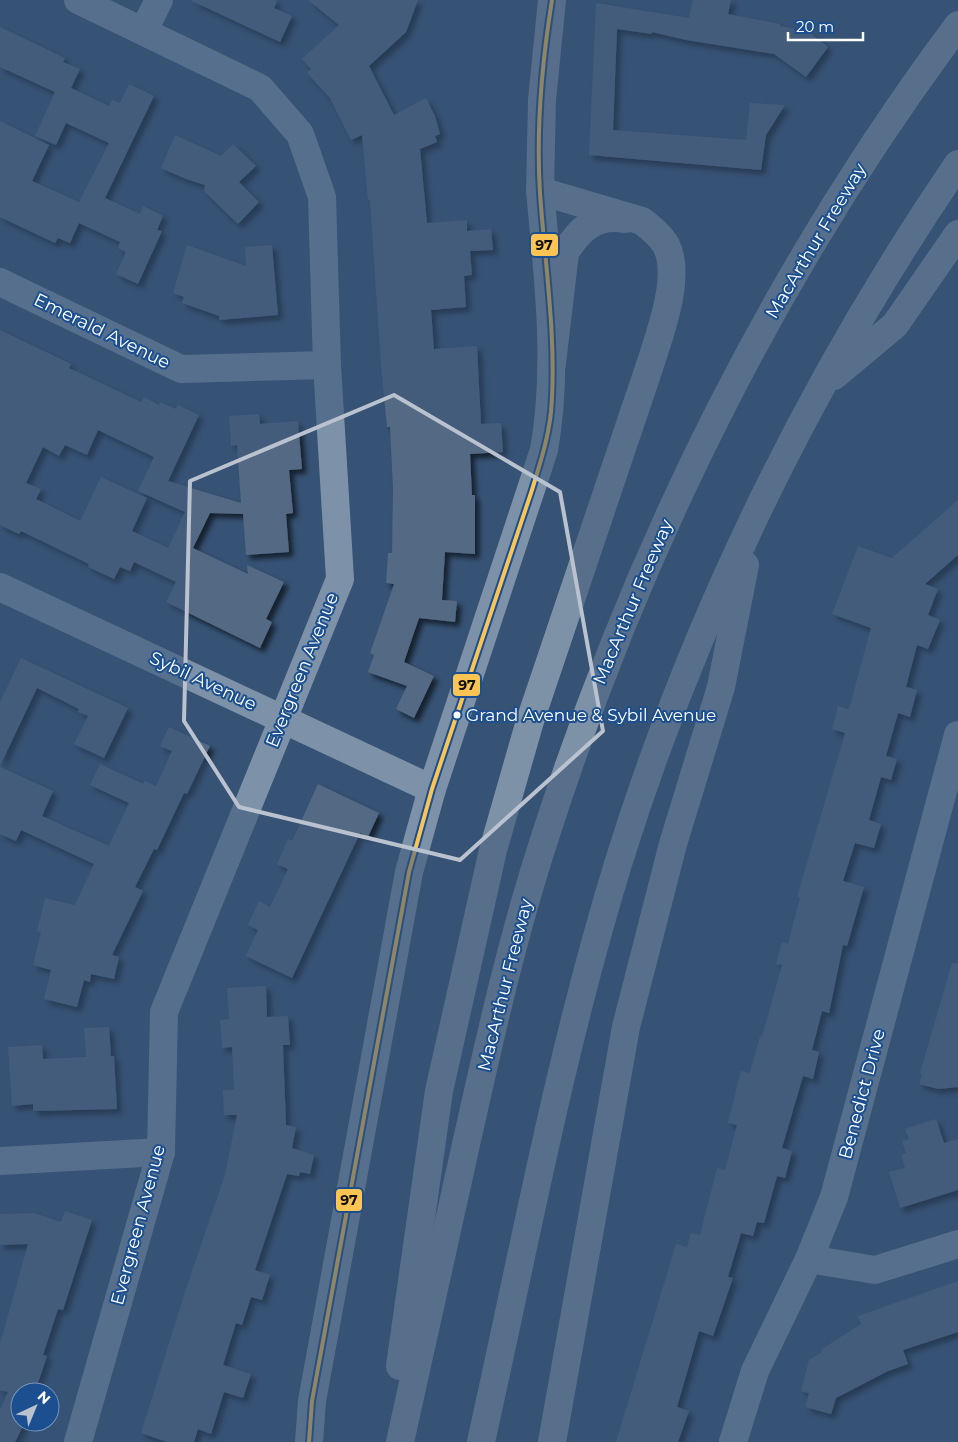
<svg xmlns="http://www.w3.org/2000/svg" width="958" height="1442" font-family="Montserrat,sans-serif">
<defs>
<filter id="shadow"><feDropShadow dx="4.5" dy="4.5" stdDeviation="2.5" flood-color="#0009"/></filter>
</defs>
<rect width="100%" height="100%" fill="#365274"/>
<g fill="#526984" fill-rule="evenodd" filter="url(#shadow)">
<path d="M190,0H277L274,8L292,16L280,42Z"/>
<path d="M308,0H418L406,32L369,66L394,115L426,98L435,116L440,134L435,136L437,142L420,149L427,223L467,220V231L491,229L493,250L470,251L472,275L464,276L466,307L431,310L434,349L477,346L481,424L501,423L503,452L470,454L472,495H475V554L445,552L442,600L457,601L455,622L419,618L404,662L434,676L414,718L396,709L407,686L368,672L374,655L370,653L394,584L386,583L388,553H392L393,489L390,427H387L381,366L370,200H368L362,135L351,140L330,98L307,73L311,69L302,59L339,25Z"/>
<path d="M693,0H731L728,14L780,24V26L809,32L828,47L806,77L774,54L686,40L652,32V34L617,29L613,130L746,140L750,103L785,105L766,135L761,170L589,155L596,3L689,18Z"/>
<path d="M0,27L65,58L63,62L80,69L71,88L109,106L112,100L120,103L129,84L154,96L105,198L140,214L143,206L163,216L157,230L162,231L138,284L116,274L126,252L118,248L120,242L79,223L70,243L58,238L55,243L0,217V121L49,145L32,181L79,202L109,143L66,123L56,145L35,136L55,92L0,67Z"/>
<path d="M175,135L221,156L233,144L256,166L239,182L259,202L238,224L204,191L205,185L186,179L161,168Z"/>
<path d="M187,245L246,266L245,247L272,245L278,315L219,320V316L182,303L184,297L173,293Z"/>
<path d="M0,330L71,364L69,368L141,402L144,397L159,405L160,402L176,409L178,405L199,415L168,481L241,503L237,445L231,446L229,416L259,414L260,424L298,421L302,469L289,470L293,513L286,514L289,552L246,555L243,514L210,513L193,548L248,574L247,565L284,582L266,619L272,622L260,648L166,602L176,582L134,562L130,571L120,567L114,579L88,567L89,564L21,531L19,534L0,525ZM98,430L154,457L138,491L185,512L168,548L132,531L147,498L101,477L80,521L36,499L41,489L26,483L43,447L59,456L65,445L87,455Z"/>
<path d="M958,500V555L925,584L938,589L928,615L940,620L928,649L917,645L906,687L917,690L910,717L898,713L886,756L897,759L891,780L881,777L869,820L881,824L874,848L855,843L843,881L864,887L847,946L843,945L829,1013L822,1011L812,1050L819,1052L813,1079L803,1076L782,1148L792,1151L785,1178L777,1176L764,1223L757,1222L753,1236L741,1233L728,1277L733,1278L713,1336L699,1331L677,1407L689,1411L678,1442H616L676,1244L687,1247L691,1233L700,1235L717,1168L725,1170L737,1125L728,1123L741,1071L750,1073L760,1036L762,1037L782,965L776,964L782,942L788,944L800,898L797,897L845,733L832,729L838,706L849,709L871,628L832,614L858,546L892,558Z"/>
<path d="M21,658L128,708L104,758L74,744L88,716L78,712L79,709L37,688L0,766V702Z"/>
<path d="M169,727L210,746L187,794L184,793L157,850L154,849L135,887L143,891L112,955L119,957L114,979L91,974L90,982L84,980L77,1007L44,999L51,970L33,965L41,932L37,931L45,898L75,905L94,864L21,830L16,841L0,834V767L53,791L42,816L109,846L129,803L90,785L100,764L143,784L145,781L156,786L172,751L160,746Z"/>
<path d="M318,784L379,813L368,837L360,833L292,978L246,956L258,930L248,925L259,901L270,907L288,869L277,864L288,839L292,841Z"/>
<path d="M952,963H958V1087L938,1089L919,1084L922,1074L920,1073Z"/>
<path d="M266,986L267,1017L288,1016L290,1045H283L286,1125L296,1127L292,1148L314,1155L310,1174L300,1172L299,1176L287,1174L255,1270L270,1275L262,1300L251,1297L242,1325L236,1323L223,1365L251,1374L243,1398L224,1392L211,1434L198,1429L194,1442H167L141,1433L186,1289L225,1175L237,1115H224L223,1090H234L232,1047L222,1048L220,1020L229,1019L227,988Z"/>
<path d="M109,1027L111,1056H114L117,1109L33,1111V1104L12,1106L8,1047L42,1045L43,1059L86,1057L84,1028Z"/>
<path d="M936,1119L944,1143L958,1139V1190L900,1208L889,1172L905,1168L901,1155L906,1153L902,1141L909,1139L905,1129Z"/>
<path d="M65,1211L92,1220L63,1310L58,1309L43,1355L47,1356L35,1392H20V1422H25L15,1442H0V1410L8,1392L0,1390V1344L28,1244L0,1245V1214L34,1213L61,1222Z"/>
<path d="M958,1281V1332L903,1350L908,1364L888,1371L836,1398L831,1414L805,1407L809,1393L801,1391L809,1360L821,1353L822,1349L861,1324L858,1316Z"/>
</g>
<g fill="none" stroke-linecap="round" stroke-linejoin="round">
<g stroke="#7d92a8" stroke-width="28">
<path d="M144,30L159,0"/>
<path d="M0,282L181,369L327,365"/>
<path d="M0,587L432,789"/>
<path d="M0,1161L161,1152"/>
<path d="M809,1259L875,1270L958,1244"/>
<path d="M78,1442L161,1152L164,1012L340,579L327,365L322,197L300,134L260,88L78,0"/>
<path d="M309,1442L312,1401L409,872L432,789L544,450C559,365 548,277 540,191"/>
<path d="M733,1442L755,1371L809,1259L834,1197L958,735"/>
</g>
<path stroke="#7d8ea7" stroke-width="28" d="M540,191L542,100L552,0"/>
<g stroke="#7e92a7" stroke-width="28">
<path d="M552,363L565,253C579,229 596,214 625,219"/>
<path d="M834,376L895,325L958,234"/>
<path d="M400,1366L439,1091L493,850L530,721L650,365C660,333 682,276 666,245C660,235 651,228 642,221L540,191"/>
<path d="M400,1442C422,1341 445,1241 467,1140C490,1037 513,934 546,834C639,545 776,269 958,25"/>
<path d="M481,1442C524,1249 560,1053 618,864C695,616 812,378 958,164"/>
<path d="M552,1442L626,1027L673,844L721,687L745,565"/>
</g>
<defs>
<path id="bus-1" d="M309,1442L312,1401L409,872L432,789L531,493C539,467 548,440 551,412C557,340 545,265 540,193C536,130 542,62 552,0"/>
</defs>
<use href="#bus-1" stroke="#1b4f8f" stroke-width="8"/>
<use href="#bus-1" stroke="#fcc553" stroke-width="4"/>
</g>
<path d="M0 0H958V1442H0ZM394,395L560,492L603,731L460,860L239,807L184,721L190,481Z" fill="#365274" fill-opacity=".55" fill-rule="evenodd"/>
<path fill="none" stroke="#b9c2ce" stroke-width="4" stroke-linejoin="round" d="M394,395L560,492L603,731L460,860L239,807L184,721L190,481Z"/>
<circle fill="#fff" stroke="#1b4f8f" stroke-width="2" cx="457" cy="715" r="4.5"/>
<g text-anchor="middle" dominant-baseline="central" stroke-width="4" stroke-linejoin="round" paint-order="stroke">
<g font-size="17" fill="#fff" stroke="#1b4f8f" text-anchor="start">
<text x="466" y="715">Grand Avenue &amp; Sybil Avenue</text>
</g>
<g font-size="18" fill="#fff" stroke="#1b4f8f">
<text transform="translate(816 241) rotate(-59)">MacArthur Freeway</text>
<text transform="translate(102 331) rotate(26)">Emerald Avenue</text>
<text transform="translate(633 602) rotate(-67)">MacArthur Freeway</text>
<text transform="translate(302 670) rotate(-68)">Evergreen Avenue</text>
<text transform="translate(203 681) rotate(25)">Sybil Avenue</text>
<text transform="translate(505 985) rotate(-76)">MacArthur Freeway</text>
<text transform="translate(862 1094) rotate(-75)">Benedict Drive</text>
<text transform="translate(138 1225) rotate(-75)">Evergreen Avenue</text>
</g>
</g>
<g stroke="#1b4f8f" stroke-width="2">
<rect x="530" y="233" width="29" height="24" rx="5" fill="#fcc553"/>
<rect x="452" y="673" width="29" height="24" rx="5" fill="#fcc553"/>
<rect x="335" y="1188" width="28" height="24" rx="5" fill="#fcc553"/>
</g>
<g font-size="14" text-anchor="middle" font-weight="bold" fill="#111">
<text x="544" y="250">97</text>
<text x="467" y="690">97</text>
<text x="349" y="1205">97</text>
</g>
<g transform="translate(35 1407) rotate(44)"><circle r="24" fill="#1b4f8f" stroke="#7695bc"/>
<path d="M0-4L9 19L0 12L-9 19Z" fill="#b9c2ce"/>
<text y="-8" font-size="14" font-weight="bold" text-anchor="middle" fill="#ffffff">N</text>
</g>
<path d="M788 32v8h75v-8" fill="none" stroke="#ffffff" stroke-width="2.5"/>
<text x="796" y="32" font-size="15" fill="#ffffff" stroke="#1b4f8f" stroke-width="4" paint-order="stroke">20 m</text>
</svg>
